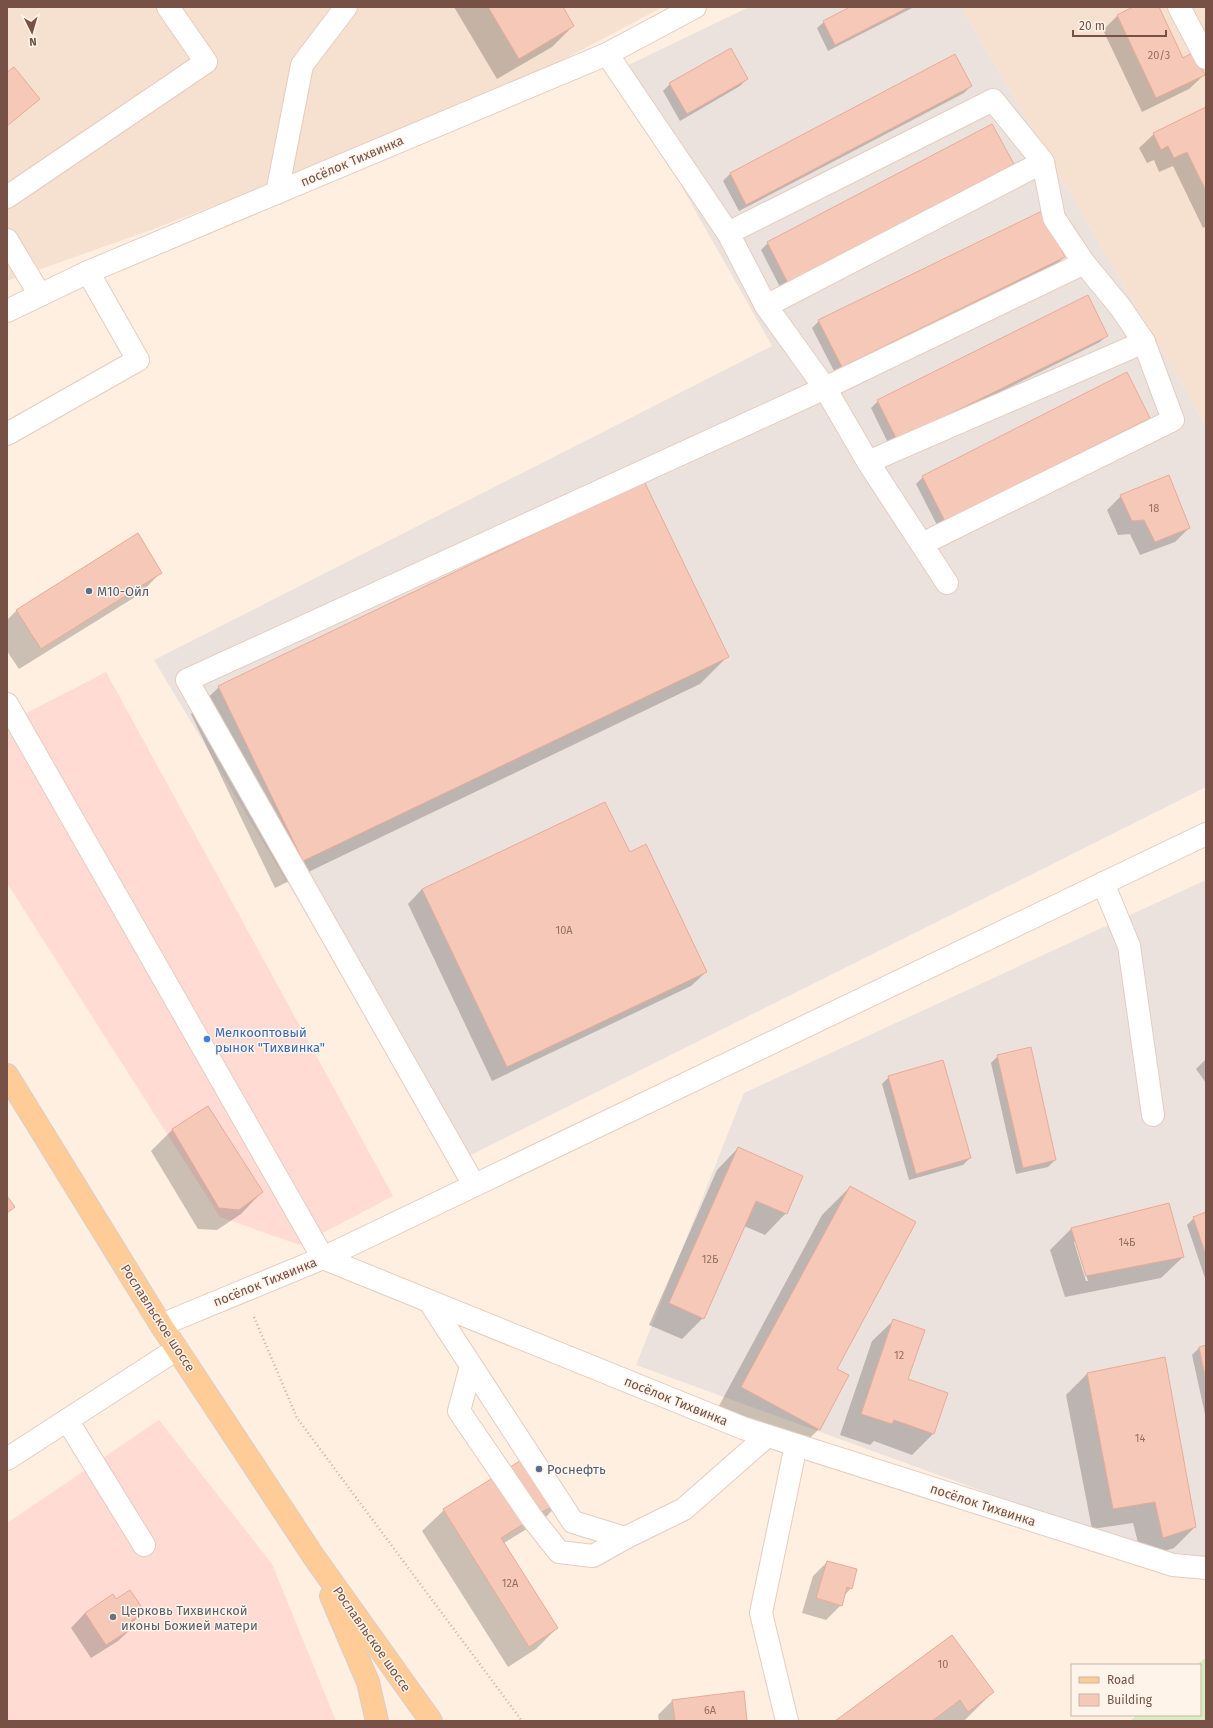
<svg xmlns="http://www.w3.org/2000/svg" width="1213" height="1728" font-family="'Fira Sans',sans-serif">
<rect width="100%" height="100%" fill="#feefe1"/>
<g fill="#f6e0cf">
<path d="M7,7H663L465,111L148,231L7,281Z"/>
<path d="M961,7H1206V426Z"/>
</g>
<g fill="#ffdbd4">
<path d="M106,672L393,1196L300,1245L220,1217L7,883V723Z"/>
<path d="M159,1420L272,1564L336,1721H7V1523Z"/>
</g>
<g fill="#ece2dd">
<path d="M749,7H961L1206,426V787L455,1163L154,660L772,346L616,71Z"/>
<path d="M1206,880V1564L1191,1567L636,1365L744,1093Z"/>
</g>
<path fill="#d7ecbf" d="M1206,1657V1721H1130L1137,1715H1200V1665H1197Z"/>
<g fill="#0003" fill-rule="evenodd">
<path d="M454,7H562L573,26L552,47L497,79Z"/>
<path d="M852,7H914L828,51L817,28L824,22Z"/>
<path d="M1135,7H1158L1183,59L1204,75L1189,89L1142,112L1103,30L1117,16Z"/>
<path d="M955,56L971,86L964,93L739,211L723,181L730,174Z"/>
<path d="M747,79L740,86L680,121L663,91L670,84Z"/>
<path d="M1206,110V226L1203,228L1173,166L1159,172L1154,160L1147,163L1139,148L1154,134Z"/>
<path d="M1012,164L1005,171L781,289L761,250L768,243Z"/>
<path d="M1064,257L1057,264L835,373L812,328L819,321Z"/>
<path d="M1107,335L1100,342L890,447L871,408L878,401Z"/>
<path d="M1148,418L1141,425L938,527L916,484L923,477Z"/>
<path d="M1121,496L1189,528L1175,542L1140,555L1130,534L1118,535L1107,510Z"/>
<path d="M137,535L161,572L140,594L19,669L7,651V620L16,611Z"/>
<path d="M728,656L700,684L275,888L191,714L219,687Z"/>
<path d="M629,854L706,972L691,986L492,1081L408,904L422,889Z"/>
<path d="M998,1056L1055,1160L1048,1167L1016,1174L991,1063Z"/>
<path d="M1206,1059V1083L1196,1069Z"/>
<path d="M889,1077L970,1158L963,1165L909,1180L882,1084Z"/>
<path d="M207,1108L262,1192L241,1214L217,1230L198,1229L151,1151L172,1130Z"/>
<path d="M738,1148L786,1213L765,1235L744,1226L703,1318L682,1339L649,1325L717,1170Z"/>
<path d="M850,1187L835,1369L819,1429L791,1457L714,1415L822,1215Z"/>
<path d="M1168,1204L1183,1257L1161,1278L1065,1297L1050,1250L1071,1229ZM1074,1242H1076L1088,1281H1086Z"/>
<path d="M1206,1214V1278H1205L1187,1225L1194,1218Z"/>
<path d="M894,1320L907,1380L933,1434L912,1455L874,1441L870,1445L840,1435L872,1341Z"/>
<path d="M1206,1346V1419L1192,1355L1199,1348Z"/>
<path d="M1087,1374L1195,1527L1174,1548L1142,1558L1133,1523L1092,1529L1066,1395Z"/>
<path d="M539,1450L567,1495L546,1517L504,1543L557,1628L536,1649L508,1667L422,1531L444,1510Z"/>
<path d="M827,1562L851,1588L844,1596L841,1605L826,1620L802,1613L813,1576Z"/>
<path d="M116,1600L143,1612L131,1624L133,1627L118,1641L91,1658L71,1628L85,1613Z"/>
<path d="M993,1692L964,1721H837Z"/>
<path d="M672,1701L746,1721H659L658,1715Z"/>
</g>
<g fill="#f6c8b7" stroke="#e9ab96">
<path d="M488,7H563L574,26L519,59Z"/>
<path d="M850,7H909L835,45L823,21Z"/>
<path d="M1133,7H1159L1183,58L1194,52L1205,75L1156,98L1117,15Z"/>
<path d="M731,48L748,79L687,114L669,83Z"/>
<path d="M955,54L972,86L746,205L730,173Z"/>
<path d="M14,67L40,99L7,126V72Z"/>
<path d="M1206,107V191L1187,152L1174,158L1168,146L1161,150L1153,133Z"/>
<path d="M992,124L1014,164L788,283L767,242Z"/>
<path d="M1042,211L1065,257L842,367L818,320Z"/>
<path d="M1088,295L1108,336L897,440L877,400Z"/>
<path d="M1127,372L1150,418L945,521L922,476Z"/>
<path d="M1169,475L1190,528L1155,542L1144,520L1132,521L1120,495Z"/>
<path d="M644,481L729,657L303,861L218,686Z"/>
<path d="M138,533L162,573L41,649L16,610Z"/>
<path d="M605,802L630,852L646,844L707,972L507,1067L422,889Z"/>
<path d="M1031,1047L1056,1160L1023,1168L997,1055Z"/>
<path d="M943,1060L971,1158L916,1174L888,1076Z"/>
<path d="M208,1106L263,1192L239,1210L219,1208L172,1129Z"/>
<path d="M738,1147L803,1176L787,1214L756,1201L704,1319L669,1303Z"/>
<path d="M850,1186L916,1222L837,1369L849,1375L820,1430L741,1387Z"/>
<path d="M7,1196L15,1207L7,1213Z"/>
<path d="M1169,1203L1184,1257L1086,1276L1071,1228Z"/>
<path d="M1206,1212V1255L1193,1217Z"/>
<path d="M893,1319L925,1330L908,1379L948,1393L934,1434L894,1420L892,1424L861,1414Z"/>
<path d="M1206,1345V1381L1199,1347Z"/>
<path d="M1165,1357L1196,1527L1163,1538L1155,1502L1113,1509L1087,1373Z"/>
<path d="M539,1449L568,1496L501,1538L558,1628L529,1647L443,1509Z"/>
<path d="M827,1561L857,1569L852,1589L847,1587L842,1606L816,1598Z"/>
<path d="M130,1590L145,1612L131,1621L134,1627L106,1645L85,1613L113,1594L116,1599Z"/>
<path d="M952,1635L994,1692L968,1712L960,1700L932,1721H835Z"/>
<path d="M744,1691L747,1721H675L672,1700Z"/>
</g>
<g fill="none" stroke-linecap="round" stroke-linejoin="round">
<defs>
<g id="minor">
<path d="M1179,7L1206,58"/>
<path d="M607,54L728,233L766,306L825,388L868,462L947,583"/>
<path d="M277,193L302,65L346,7"/>
<path d="M7,197L206,62L168,7"/>
<path d="M728,233L993,100L1043,162L1054,218L1084,263L1121,308L1144,342L1173,420L922,544"/>
<path d="M7,240L40,295"/>
<path d="M766,306L1043,162"/>
<path d="M7,311L88,272L607,54L695,7"/>
<path d="M7,434L138,360L88,272"/>
<path d="M868,462L1144,342"/>
<path d="M7,704L323,1258L1206,834"/>
<path d="M1103,883L1129,946L1153,1115"/>
<path d="M474,1185L187,680L825,388L1084,263"/>
<path d="M429,1301L573,1522L625,1538L684,1509L767,1436"/>
<path d="M161,1325L323,1258L743,1428L1173,1565L1206,1568"/>
<path d="M471,1366L459,1411L532,1518L559,1552L593,1556L625,1538"/>
<path d="M67,1420L144,1545"/>
<path d="M7,1459L177,1349"/>
<path d="M787,1721L761,1613L796,1445"/>
</g>
<g id="major">
<path d="M7,1075L161,1325L314,1557L431,1721"/>
<path d="M331,1596L368,1682L377,1721"/>
</g>
</defs>
<use href="#minor" stroke="#e5ccbf" stroke-width="24"/>
<use href="#major" stroke="#d9cecb" stroke-width="24"/>
<path stroke="#daab9a" stroke-width="2.5" stroke-dasharray="1 3" stroke-linecap="butt" d="M254,1317L297,1418L522,1721"/>
<use href="#minor" stroke="#fff" stroke-width="22"/>
<use href="#major" stroke="#ffcb97" stroke-width="22"/>
</g>
<g fill="#5c6f8a" stroke="#fff4e9" stroke-width="1.5">
<circle cx="89" cy="591" r="4"/>
<circle cx="539" cy="1469" r="4"/>
</g>
<circle fill="#3f7fe0" stroke="#fff4e9" stroke-width="1.5" cx="207" cy="1039" r="4"/>
<circle fill="#6b7280" stroke="#fff4e9" stroke-width="1.5" cx="113" cy="1617" r="4"/>
<g text-anchor="middle" dominant-baseline="central" stroke-width="3" stroke-linejoin="round" paint-order="stroke">
<g font-size="11" fill="#976f62">
<text x="1159" y="55">20/3</text>
<text x="1154" y="508">18</text>
<text x="564" y="930">10А</text>
<text x="1127" y="1242">14Б</text>
<text x="710" y="1259">12Б</text>
<text x="899" y="1355">12</text>
<text x="1140" y="1438">14</text>
<text x="510" y="1583">12А</text>
<text x="943" y="1664">10</text>
<text x="710" y="1710">6А</text>
</g>
<g font-size="13" fill="#775146" stroke="#fff4e9">
<text transform="translate(352 161) rotate(-23)">посёлок Тихвинка</text>
<text transform="translate(265 1282) rotate(-22)">посёлок Тихвинка</text>
<text transform="translate(158 1318) rotate(57)">Рославльское шоссе</text>
<text transform="translate(676 1401) rotate(22)">посёлок Тихвинка</text>
<text transform="translate(983 1505) rotate(18)">посёлок Тихвинка</text>
<text transform="translate(372 1639) rotate(55)">Рославльское шоссе</text>
</g>
<g font-size="13" fill="#4e5e75" stroke="#fff4e9" text-anchor="start">
<text x="97" y="591">М10-Ойл</text>
<text x="547" y="1469">Роснефть</text>
</g>
<g font-size="13" fill="#366cbe" stroke="#fff4e9" text-anchor="start">
<text x="215" y="1032">Мелкооптовый<tspan x="215" dy="15">рынок "Тихвинка"</tspan></text>
</g>
<g font-size="13" fill="#5b616d" stroke="#fff4e9" text-anchor="start">
<text x="121" y="1610">Церковь Тихвинской<tspan x="121" dy="15">иконы Божией матери</tspan></text>
</g>
</g>
<rect width="1213" height="1728" fill="none" stroke="#775146" stroke-width="16"/>
<rect x="1071" y="1664" width="130" height="52" fill="#fff4e9" stroke="#c9b3a8"/>
<rect x="1079" y="1677" width="20" height="6" fill="#ffcb97" stroke="#c9b3a8"/>
<text x="1107" y="1684" font-size="12" fill="#775146">Road</text>
<rect x="1079" y="1694" width="20" height="12" fill="#f6c8b7" stroke="#c9b3a8"/>
<text x="1107" y="1704" font-size="12" fill="#775146">Building</text>
<g transform="translate(32 32) rotate(175)" stroke="#fff4e9" stroke-width="3" paint-order="stroke">
<path d="M0-3L7 15L0 10L-7 15Z" fill="#775146"/>
<text y="-6" font-size="11" font-weight="bold" text-anchor="middle" fill="#775146">N</text>
</g>
<path d="M1073 30v6h93v-6" fill="none" stroke="#775146" stroke-width="2"/>
<text x="1079" y="30" font-size="12" fill="#775146" stroke="#fff4e9" stroke-width="3" paint-order="stroke">20 m</text>
</svg>
